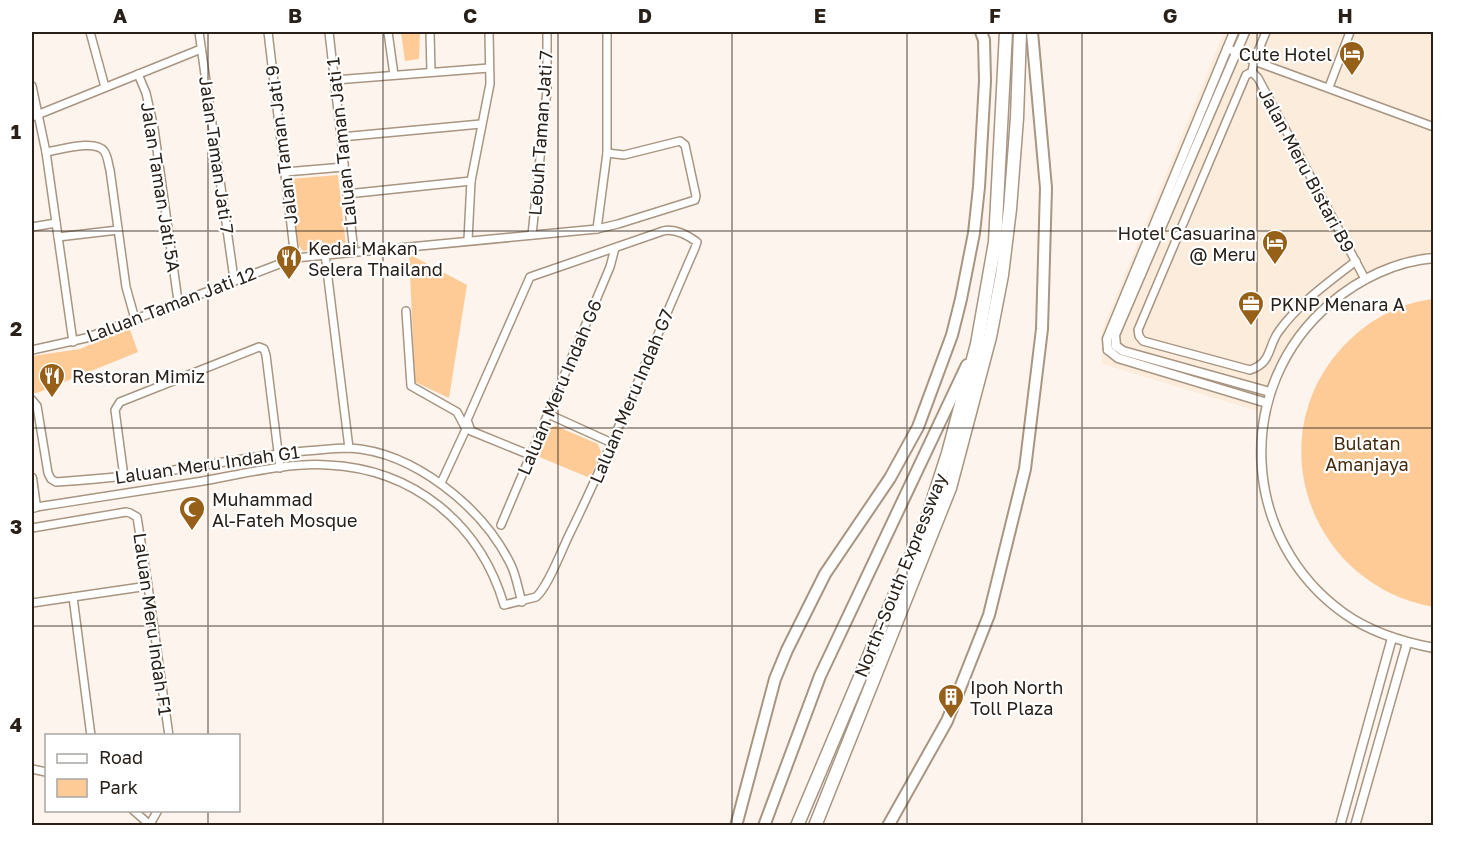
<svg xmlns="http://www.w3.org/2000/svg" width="1465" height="857" font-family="'Golos Text',sans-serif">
<rect width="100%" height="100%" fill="#fdf5ed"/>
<path fill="#fcecdc" d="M1224,32H1433V259L1376,273L1312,321L1277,372L1264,413L1102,364L1101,333Z"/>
<g fill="#fecb96">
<path d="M401,32H420L419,59L405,61Z"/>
<path d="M338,175L346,246L303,251L295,241L289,179Z"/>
<path d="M409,254L467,285L449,398L415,382Z"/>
<path d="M1433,299H1434L1433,607C1303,583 1254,423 1356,334C1377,316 1405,302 1433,299Z"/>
<path d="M129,327L138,352L37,393H32V356L80,349Z"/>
<path d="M556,426L598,444L601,452L590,478L537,456L548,428Z"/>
</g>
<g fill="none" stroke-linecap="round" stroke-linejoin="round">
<defs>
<g id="minor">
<path d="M90,32L105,87"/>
<path d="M199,32L234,279"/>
<path d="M268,32L295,258"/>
<path d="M329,32L354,252"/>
<path d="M388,32L394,75"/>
<path d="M430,32L431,72"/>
<path d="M1227,48L1254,61L1434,127"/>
<path d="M1252,72L1246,75L1138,330L1139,336L1143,341L1250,370C1273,362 1267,347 1279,331C1299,303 1329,282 1356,261"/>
<path d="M1252,72L1258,78L1365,279"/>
<path d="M1252,72L1254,61L1266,32"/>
<path d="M138,74L146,93L154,128L178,301"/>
<path d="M335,80L489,68"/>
<path d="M32,86L46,152L73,342"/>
<path d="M1329,87L1350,32"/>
<path d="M32,117L201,49"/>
<path d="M341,137L481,124"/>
<path d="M46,152C60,150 95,139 104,151C108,156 108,164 110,170L126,287L135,319"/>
<path d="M285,172L344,167"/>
<path d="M347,194L471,181"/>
<path d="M32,227L56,223"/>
<path d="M597,229L607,153V32"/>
<path d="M532,235L547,90V32"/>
<path d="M58,237L118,230"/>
<path d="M468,240L471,181L490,84L489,32"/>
<path d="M325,254L349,448"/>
<path d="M406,311L411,386L457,412L466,429L441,483"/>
<path d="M32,350L86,338L295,258L597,229L618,224L695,200L696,196L685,145L680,141L624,155L607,153"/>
<path d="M32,400L37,406L48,473L51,479L56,482C100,479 144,475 187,468C231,461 274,453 318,450C328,449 339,448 350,448C414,452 482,507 510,563C516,574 518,589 522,602"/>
<path d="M548,414L612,443"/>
<path d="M124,477L115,410L120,402L259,347L264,349L266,355L280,468"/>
<path d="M36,507C90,499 144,490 197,482C239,475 287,462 328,465C413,469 480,523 504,605L536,597C548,587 562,549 570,533C616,440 653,343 695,248L697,242C687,235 675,228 663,231L530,277L467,420L471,431L530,455"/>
<path d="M501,525L610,267L615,248"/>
<path d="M32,528L126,512L130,513L137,517L148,586L169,736"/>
<path d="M73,597L91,736"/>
<path d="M32,603L148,586"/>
<path d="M32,769L46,772"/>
<path d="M133,810L150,825"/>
<path d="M149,826L158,810"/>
</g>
<g id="tertiary">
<path d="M1434,258C1396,261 1359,279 1331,303C1232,386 1240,540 1345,614C1372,633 1402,642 1434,648"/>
<path d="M1116,346L1115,335L1245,32"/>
<path d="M1116,346L1123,351L1270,392"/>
<path d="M1108,350L1107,339L1234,32"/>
<path d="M1108,350L1118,358L1267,403"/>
<path d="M32,478L36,507L32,508"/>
<path d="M1340,826L1392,638"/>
<path d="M1355,826L1407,643"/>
</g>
<g id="primary">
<path d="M736,826L775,679L787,650L825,574L890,478L918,427L952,335L961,299L974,233L979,187L985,81L984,40L981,32"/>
<path d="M764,826L820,676L967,365"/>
<path d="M888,826L947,721L989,615L1025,469L1042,329L1046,188L1032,32"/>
</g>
<g id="motorway">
<path d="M797,826L926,521L948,453L977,344L995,242L1006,32"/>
<path d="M815,826L950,488L990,337L1002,275L1010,209L1017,118L1020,32"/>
</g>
</defs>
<use href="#minor" stroke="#a89582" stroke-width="10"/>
<use href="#tertiary" stroke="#a89582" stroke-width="11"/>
<use href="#primary" stroke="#a89582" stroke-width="14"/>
<use href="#motorway" stroke="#a89582" stroke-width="15"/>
<use href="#minor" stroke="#fff" stroke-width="7"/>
<use href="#tertiary" stroke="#fff" stroke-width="8"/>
<use href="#primary" stroke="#fff" stroke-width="10"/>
<use href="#motorway" stroke="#fff" stroke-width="12"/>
</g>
<path fill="none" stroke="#282019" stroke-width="1.5" stroke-opacity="0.55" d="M208,32V736M383,32V826M558,32V826M732,32V826M907,32V826M1082,32V826M1257,32V826M32,231H1434M32,428H1434M32,626H1434M208,810V826"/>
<defs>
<symbol id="hotel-pin" viewBox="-11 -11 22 30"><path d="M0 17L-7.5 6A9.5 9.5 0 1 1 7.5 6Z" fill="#976019" stroke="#fff"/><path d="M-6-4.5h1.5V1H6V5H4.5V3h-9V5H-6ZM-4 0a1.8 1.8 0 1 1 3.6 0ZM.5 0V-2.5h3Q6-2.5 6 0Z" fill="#fff"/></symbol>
<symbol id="restaurant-pin" viewBox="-11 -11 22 30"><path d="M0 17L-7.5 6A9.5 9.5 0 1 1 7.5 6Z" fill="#976019" stroke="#fff"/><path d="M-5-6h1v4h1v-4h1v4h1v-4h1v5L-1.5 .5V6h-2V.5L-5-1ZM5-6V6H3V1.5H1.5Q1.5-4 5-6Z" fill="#fff"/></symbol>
<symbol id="office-pin" viewBox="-11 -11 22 30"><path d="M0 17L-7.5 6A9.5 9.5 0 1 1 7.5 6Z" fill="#976019" stroke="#fff"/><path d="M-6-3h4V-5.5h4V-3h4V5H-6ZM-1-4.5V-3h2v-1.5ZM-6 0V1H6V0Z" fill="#fff"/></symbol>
<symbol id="mosque-pin" viewBox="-11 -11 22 30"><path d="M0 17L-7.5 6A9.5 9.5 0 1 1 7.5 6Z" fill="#976019" stroke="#fff"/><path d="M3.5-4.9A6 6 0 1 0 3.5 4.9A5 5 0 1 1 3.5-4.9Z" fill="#fff"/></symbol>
<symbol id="building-pin" viewBox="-11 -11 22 30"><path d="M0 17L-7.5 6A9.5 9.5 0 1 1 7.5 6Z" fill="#976019" stroke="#fff"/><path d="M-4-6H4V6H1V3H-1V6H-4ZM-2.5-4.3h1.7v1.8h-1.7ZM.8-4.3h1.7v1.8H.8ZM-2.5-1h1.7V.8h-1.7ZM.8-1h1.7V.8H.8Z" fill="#fff"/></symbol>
</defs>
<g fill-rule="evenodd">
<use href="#hotel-pin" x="1337" y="39" width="30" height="40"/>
<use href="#hotel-pin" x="1260" y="228" width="30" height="40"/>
<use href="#restaurant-pin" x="274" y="243" width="30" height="40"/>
<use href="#office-pin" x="1236" y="289" width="30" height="40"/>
<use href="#restaurant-pin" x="37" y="361" width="30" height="40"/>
<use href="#mosque-pin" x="177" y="494" width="30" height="40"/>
<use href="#building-pin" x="936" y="682" width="30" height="40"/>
</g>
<g text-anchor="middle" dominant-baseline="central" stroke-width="4.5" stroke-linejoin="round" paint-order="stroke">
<g font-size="18" fill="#282019" stroke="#fff" text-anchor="start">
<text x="1332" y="54" text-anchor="end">Cute Hotel</text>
<text x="1256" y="233" text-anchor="end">Hotel Casuarina<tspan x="1256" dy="21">@ Meru</tspan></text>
<text x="308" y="248">Kedai Makan<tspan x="308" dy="21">Selera Thailand</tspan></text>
<text x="1270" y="304">PKNP Menara A</text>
<text x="72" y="376">Restoran Mimiz</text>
<text x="212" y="499">Muhammad<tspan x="212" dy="21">Al-Fateh Mosque</tspan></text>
<text x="970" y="687">Ipoh North<tspan x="970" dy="21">Toll Plaza</tspan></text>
</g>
<g font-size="18" fill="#282019" stroke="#fff">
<text transform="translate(540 133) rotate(-86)">Lebuh Taman Jati 7</text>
<text transform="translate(341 142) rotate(-96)">Laluan Taman Jati 1</text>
<text transform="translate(281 145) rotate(-97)">Jalan Taman Jati 9</text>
<text transform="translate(217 155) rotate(82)">Jalan Taman Jati 7</text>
<text transform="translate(1307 170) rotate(62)">Jalan Meru Bistari B9</text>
<text transform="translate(161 187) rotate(81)">Jalan Taman Jati 5A</text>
<text transform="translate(171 304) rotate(-21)">Laluan Taman Jati 12</text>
<text transform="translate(559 387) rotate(-67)">Laluan Meru Indah G6</text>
<text transform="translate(631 396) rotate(-67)">Laluan Meru Indah G7</text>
<text transform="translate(207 464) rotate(-8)">Laluan Meru Indah G1</text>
<text transform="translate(900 575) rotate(-68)">North–South Expressway</text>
<text transform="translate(153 624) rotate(82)">Laluan Meru Indah F1</text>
</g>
<g font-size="18" fill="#462c0e" stroke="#fff">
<text x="1367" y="443">Bulatan<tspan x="1367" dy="21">Amanjaya</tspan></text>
</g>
</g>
<rect width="1465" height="857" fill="none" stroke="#ffffff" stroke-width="66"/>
<rect x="45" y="734" width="195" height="78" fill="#ffffff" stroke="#a9a6a3" stroke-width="1.5"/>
<rect x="57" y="754" width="30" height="9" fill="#ffffff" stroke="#a9a6a3" stroke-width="1.5"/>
<text x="99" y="764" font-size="18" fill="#282019">Road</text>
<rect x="57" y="779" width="30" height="18" fill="#fecb96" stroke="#a9a6a3" stroke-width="1.5"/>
<text x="99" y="794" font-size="18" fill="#282019">Park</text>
<rect x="33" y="33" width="1399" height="791" fill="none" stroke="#282019" stroke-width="2"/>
<g font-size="20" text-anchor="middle" font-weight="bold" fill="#282019">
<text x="120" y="23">A</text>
<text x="295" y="23">B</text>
<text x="470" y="23">C</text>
<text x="645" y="23">D</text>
<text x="820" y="23">E</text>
<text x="995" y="23">F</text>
<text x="1170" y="23">G</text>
<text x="1345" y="23">H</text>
<text x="16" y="139">1</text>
<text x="16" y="336">2</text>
<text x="16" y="534">3</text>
<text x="16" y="732">4</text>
</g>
</svg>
